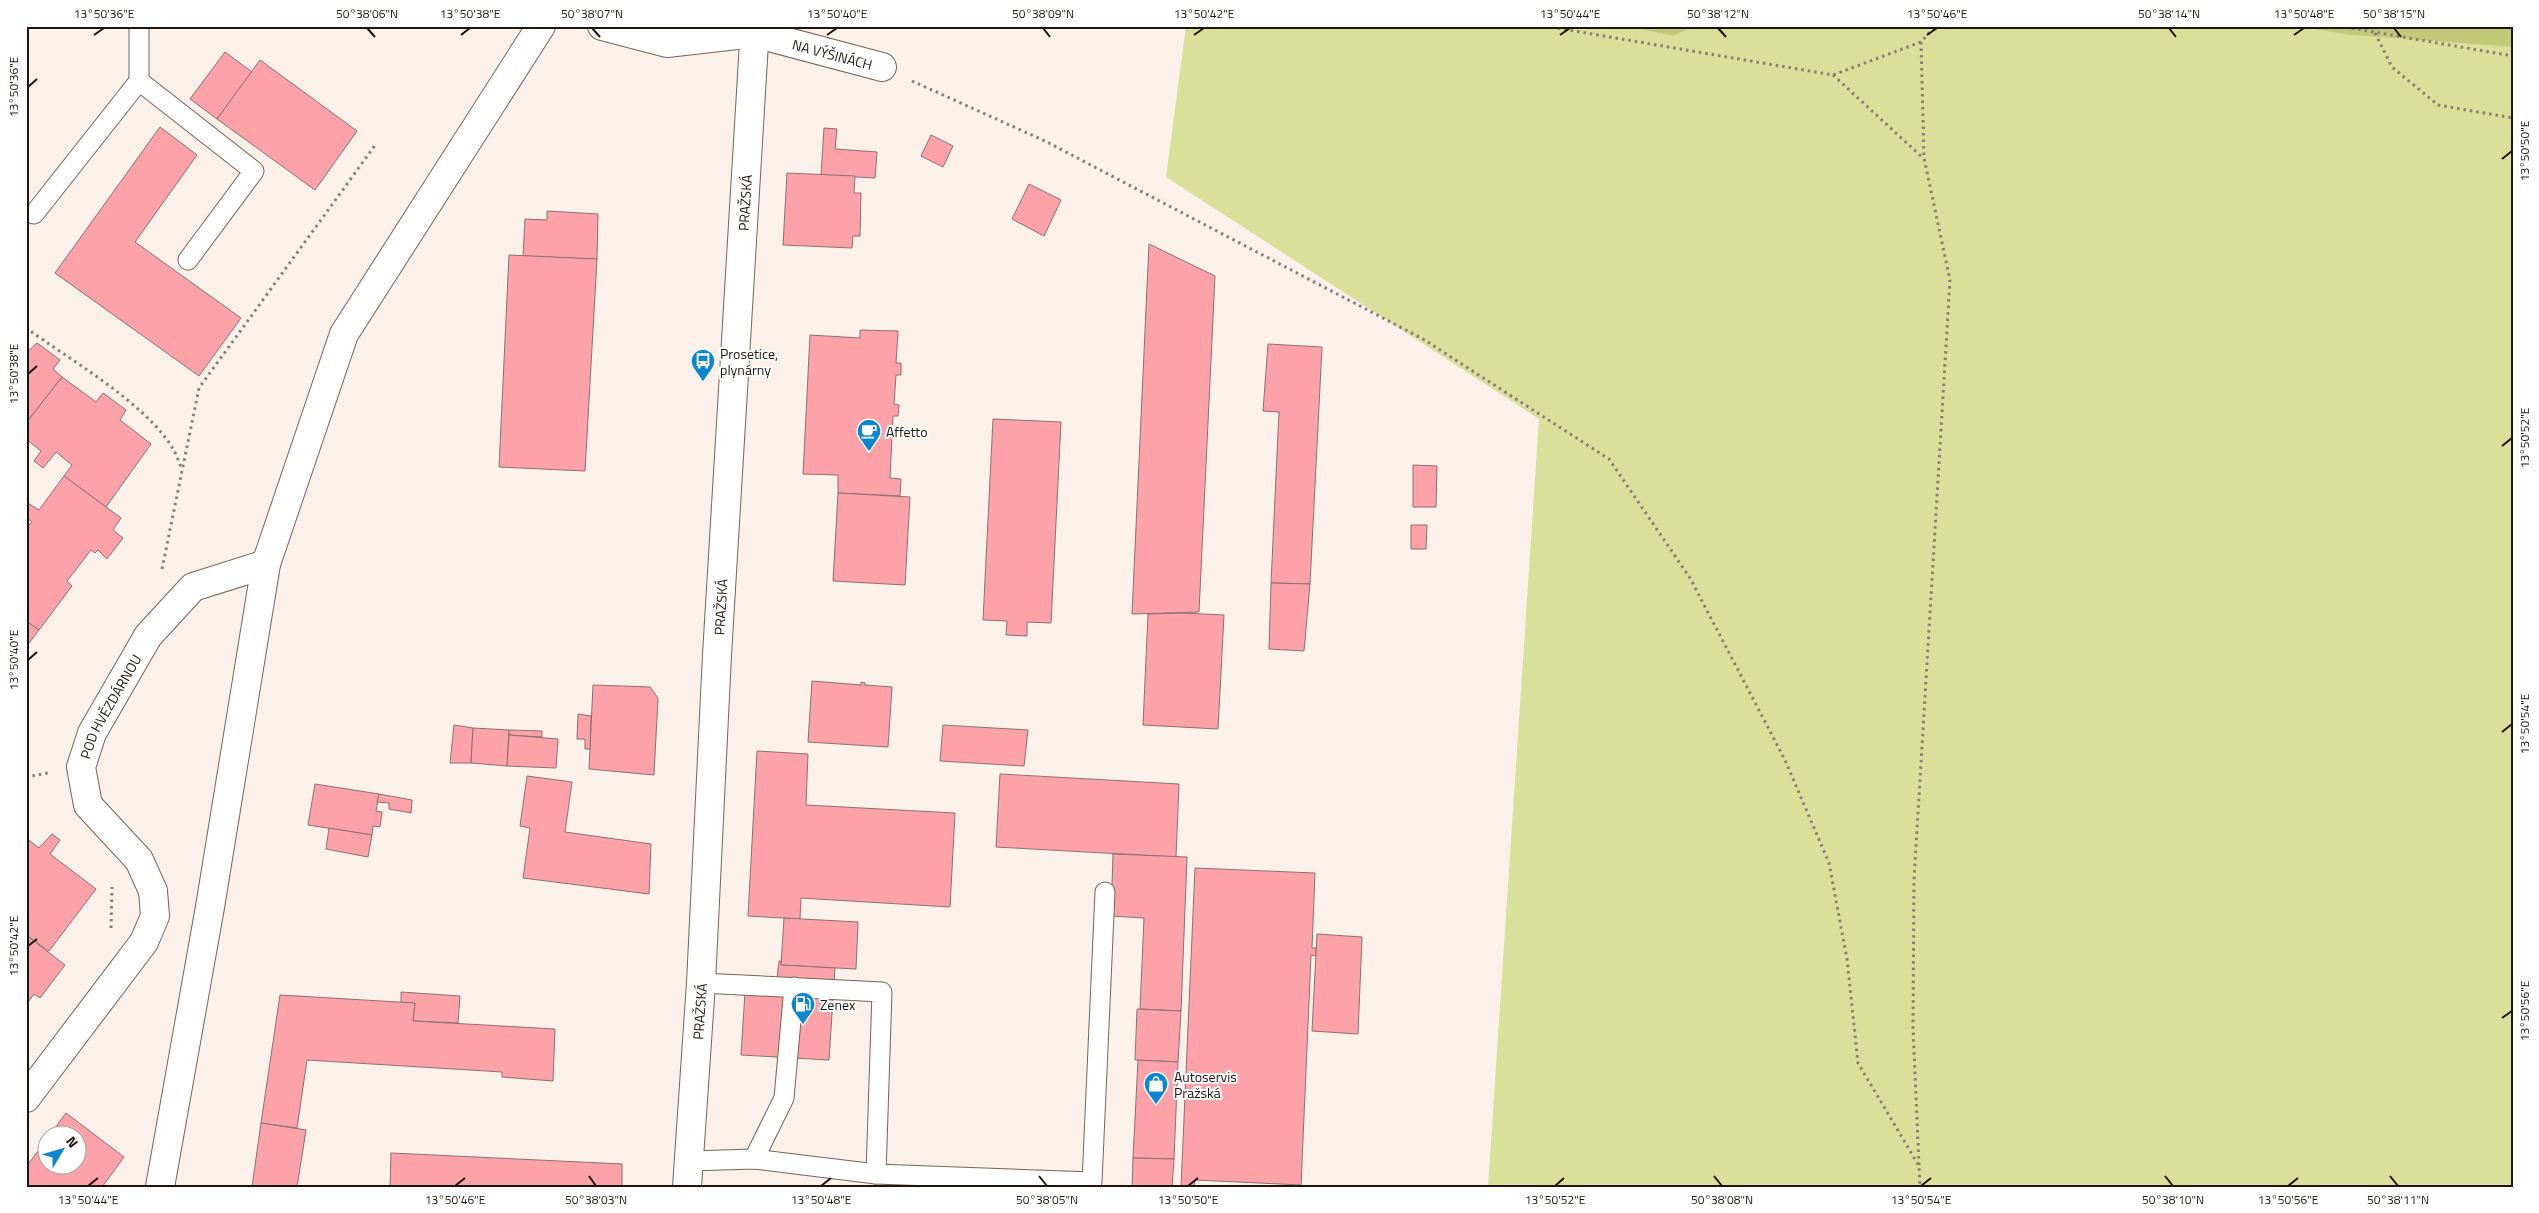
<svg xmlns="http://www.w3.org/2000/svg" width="2539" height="1213" font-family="'Titillium Web',sans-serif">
<rect width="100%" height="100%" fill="#fcf0ea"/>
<path fill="#d8e099" d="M1186,26H1626L1673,36L1694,26H2295L2350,35L2513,47V1187H1488L1539,419L1166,177Z"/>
<g fill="#c1ca76">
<path d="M1626,26H1694L1673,36Z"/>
<path d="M2295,26H2513V47L2350,35Z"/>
</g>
<g fill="#fea2a9" stroke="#8d6f70">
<path d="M225,52L252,72L217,119L190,99Z"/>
<path d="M260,60L357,131L315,190L217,119Z"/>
<path d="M160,127L197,155L135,242L241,318L199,376L55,273Z"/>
<path d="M824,128L837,129L835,149L877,152L875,178L821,175Z"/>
<path d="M931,135L953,146L943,167L921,156Z"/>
<path d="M787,173L855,176L854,193H861L860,236H853L852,248L783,245Z"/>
<path d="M1029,184L1061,200L1044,236L1012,219Z"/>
<path d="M547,211L598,214L597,259L523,256L525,219L547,220Z"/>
<path d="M1149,244L1215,276L1199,612L1132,614Z"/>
<path d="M509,255L597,259L585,471L499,467Z"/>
<path d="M860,330L898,331L896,363H901V375H896L894,404L899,405L898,416H893L890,478L901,479L900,496L838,493V475L803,474L810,335L860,338Z"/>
<path d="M37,343L60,360L53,369L62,377L26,423V353Z"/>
<path d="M1268,344L1322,347L1310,584L1271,583L1279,412L1263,411Z"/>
<path d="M62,377L96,402L103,393L126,410L120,420L151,444L106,507L64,476L72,465L56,452L43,468L34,461L41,451L26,439V423Z"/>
<path d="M993,419L1061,422L1051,623L1027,622V636L1006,635L1007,621L983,620Z"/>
<path d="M1413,465L1437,466L1436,507H1413Z"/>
<path d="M64,476L121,518L113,530L123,538L107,559L98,550L95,553L91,550L67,581L72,586L39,630L26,621V528L32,522L26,517V502L39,510Z"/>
<path d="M838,493L910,497L905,585L833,581Z"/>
<path d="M1411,525H1427L1426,549H1411Z"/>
<path d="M1271,583L1310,584L1304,651L1269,649Z"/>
<path d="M1182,613L1224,615L1218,729L1143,725L1148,614Z"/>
<path d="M26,621L39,630L26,647Z"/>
<path d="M812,681L861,685V682L865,683V685L892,687L888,747L808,742Z"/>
<path d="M593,685L650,687L658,698L654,775L589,769Z"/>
<path d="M578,714L591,716L590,749H585V739H577Z"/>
<path d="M454,725L473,728L471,763H450Z"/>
<path d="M943,725L1028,730L1024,766L940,761Z"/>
<path d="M473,728L509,730L507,766L471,763Z"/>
<path d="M509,730L542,731V737L509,735Z"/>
<path d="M509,735L558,739L556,768L507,766Z"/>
<path d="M757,751L808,754L806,805L955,813L950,907L801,898L800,919L748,916Z"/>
<path d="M1000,774L1179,784L1176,857L996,847Z"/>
<path d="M527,776L572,782L565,832L651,844L649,894L523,878L530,828L520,826Z"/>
<path d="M315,784L379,794L376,811L382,812L380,827L373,826L372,835L308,825Z"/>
<path d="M379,794L412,800L411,813L389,809V803L377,802Z"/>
<path d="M329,828L372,835L368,857L326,849Z"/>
<path d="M52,834L60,840L50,854L96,889L49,951L26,935V838L39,848Z"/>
<path d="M1113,854L1187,857L1181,1011L1140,1009L1144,918L1111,916Z"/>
<path d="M1195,868L1315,873L1312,948H1316V956L1311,955L1301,1185L1195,1180L1194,1187H1181Z"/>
<path d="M784,918L858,922L856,969L781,965Z"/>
<path d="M1317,934L1362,937L1358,1034L1312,1031Z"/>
<path d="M26,935L65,965L40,998L34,994L26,1005Z"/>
<path d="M779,961H781V965L835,968L829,1060L741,1055L745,992L775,996Z"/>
<path d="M401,992L460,996L458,1023L413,1021L415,1003H401Z"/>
<path d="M280,995L415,1003L413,1021L555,1029L553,1081L502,1077V1072L307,1060L297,1128L261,1123Z"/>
<path d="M1137,1009L1181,1011L1178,1062L1135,1060Z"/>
<path d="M1138,1060L1178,1062L1174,1159L1133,1158Z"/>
<path d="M66,1113L124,1157L102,1187H26V1167L48,1138V1166H78V1136H49Z"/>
<path d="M261,1123L306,1130L297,1187H252Z"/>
<path d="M391,1153L622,1164V1187H390Z"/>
<path d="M1133,1158L1174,1159L1172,1187H1132Z"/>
</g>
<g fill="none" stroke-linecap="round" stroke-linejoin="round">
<defs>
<g id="service">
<path d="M139,26V81L254,171L188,260"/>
<path d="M34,214L139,81"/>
<path d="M701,983L882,992L876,1174"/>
<path d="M754,1159L784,1098L794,987"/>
<path d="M689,1161L754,1159L876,1174L1092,1182L1105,892"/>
</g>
<g id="minor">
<path id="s1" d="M602,26L667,43L754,33L882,67"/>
<path id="s2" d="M26,1098L144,942L155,916L153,891L139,860L88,805L81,767L92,733L148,636L193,587L266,564"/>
<path d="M160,1187L210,907L266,564L344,334L541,26"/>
<path id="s3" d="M687,1187L701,983L717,655L755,26"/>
</g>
</defs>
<use href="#service" stroke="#7b6255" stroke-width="21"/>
<use href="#minor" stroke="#7b6255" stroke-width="30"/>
<g stroke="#887d78" stroke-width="3" stroke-dasharray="2.5 4" stroke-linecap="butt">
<path d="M1545,26L1833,75L1921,42L1935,26"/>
<path d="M2339,26L2513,56"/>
<path d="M2375,33L2392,67L2438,105L2513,118"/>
<path d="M1833,75L1923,158"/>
<path d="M912,81L1045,141L1423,339L1609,459L1690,578L1785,760L1829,863L1847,959L1858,1063L1919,1166L1920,1187"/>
<path d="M26,328C69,359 147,404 173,449C177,455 179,463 182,470"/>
<path d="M162,569L199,388L376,144"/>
<path d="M26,777L48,773"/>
<path d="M111,928L112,887"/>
<path d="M1919,1165L1913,1028L1914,880L1950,280L1924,158L1921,42"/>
</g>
<use href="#service" stroke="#fff" stroke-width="19"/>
<use href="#minor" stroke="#fff" stroke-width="28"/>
</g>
<path fill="none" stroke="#1f1510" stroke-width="2" d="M367,28L375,37M592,28L600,37M1043,28L1050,37M1718,28L1726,37M2169,28L2176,37M2394,28L2401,37M94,35L104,28M461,35L470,28M827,35L837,28M1194,35L1204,28M1560,35L1570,28M1927,35L1937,28M2294,35L2304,28M28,87L37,79M2502,159L2512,151M28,374L37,366M2502,446L2512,438M28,660L37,652M2502,732L2512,724M28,946L37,939M2502,1018L2512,1011M589,1176L596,1186M1039,1176L1047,1186M1714,1176L1722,1186M2165,1176L2173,1186M2390,1176L2398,1186M88,1186L98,1178M455,1186L465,1178M821,1186L831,1178M1188,1186L1198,1178M1555,1186L1564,1178M1921,1186L1931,1178M2288,1186L2298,1178"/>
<defs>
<symbol id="bus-pin" viewBox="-11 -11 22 30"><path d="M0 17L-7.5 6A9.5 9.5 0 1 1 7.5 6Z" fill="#0c86ce" stroke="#fff"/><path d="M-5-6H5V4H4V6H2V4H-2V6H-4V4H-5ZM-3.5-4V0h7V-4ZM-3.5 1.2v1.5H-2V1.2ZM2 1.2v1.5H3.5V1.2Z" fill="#fff"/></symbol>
<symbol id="cafe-pin" viewBox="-11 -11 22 30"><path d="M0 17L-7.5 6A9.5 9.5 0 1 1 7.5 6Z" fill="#0c86ce" stroke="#fff"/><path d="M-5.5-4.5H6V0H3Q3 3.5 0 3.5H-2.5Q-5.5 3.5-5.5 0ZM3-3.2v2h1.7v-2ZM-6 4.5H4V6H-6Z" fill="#fff"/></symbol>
<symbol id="fuel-pin" viewBox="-11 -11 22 30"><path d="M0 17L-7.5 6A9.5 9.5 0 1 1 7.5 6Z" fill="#0c86ce" stroke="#fff"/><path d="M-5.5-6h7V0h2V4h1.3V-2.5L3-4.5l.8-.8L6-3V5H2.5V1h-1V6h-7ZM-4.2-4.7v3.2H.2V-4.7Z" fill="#fff"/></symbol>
<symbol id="shop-pin" viewBox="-11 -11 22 30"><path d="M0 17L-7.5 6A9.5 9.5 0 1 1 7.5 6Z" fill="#0c86ce" stroke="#fff"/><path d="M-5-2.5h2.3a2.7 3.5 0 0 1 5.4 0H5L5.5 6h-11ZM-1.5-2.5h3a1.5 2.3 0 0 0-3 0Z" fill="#fff"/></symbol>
</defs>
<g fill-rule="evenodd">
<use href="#bus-pin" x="689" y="347" width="28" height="38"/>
<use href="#cafe-pin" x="855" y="417" width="28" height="38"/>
<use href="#fuel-pin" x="789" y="990" width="28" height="38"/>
<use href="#shop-pin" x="1142" y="1070" width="28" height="38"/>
</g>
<g text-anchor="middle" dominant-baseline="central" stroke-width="4" stroke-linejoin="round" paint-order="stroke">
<g font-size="14" fill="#1f1510" stroke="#fff">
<text stroke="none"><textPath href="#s1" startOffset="236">NA VÝŠINÁCH</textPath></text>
<text stroke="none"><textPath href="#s3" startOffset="986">PRAŽSKÁ</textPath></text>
<text stroke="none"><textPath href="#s3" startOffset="581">PRAŽSKÁ</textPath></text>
<text stroke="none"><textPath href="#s2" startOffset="464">POD HVĚZDÁRNOU</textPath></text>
<text stroke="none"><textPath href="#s3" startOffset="176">PRAŽSKÁ</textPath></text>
</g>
<g font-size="14" fill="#1f1510" stroke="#fff" text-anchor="start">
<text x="720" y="353">Prosetice,<tspan x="720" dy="16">plynárny</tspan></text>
<text x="886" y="431">Affetto</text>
<text x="820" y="1004">Zenex</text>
<text x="1174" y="1076">Autoservis<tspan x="1174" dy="16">Pražská</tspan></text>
</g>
</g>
<rect width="2539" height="1213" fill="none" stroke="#ffffff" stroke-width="55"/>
<g transform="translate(62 1150) rotate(52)"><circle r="24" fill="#ffffff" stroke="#a5a19f"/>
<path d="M0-4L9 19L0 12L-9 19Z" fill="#0c86ce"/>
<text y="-8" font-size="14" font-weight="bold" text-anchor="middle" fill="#1f1510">N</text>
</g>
<rect x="28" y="28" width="2484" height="1158" fill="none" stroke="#1f1510" stroke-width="2"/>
<g font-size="12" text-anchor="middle" fill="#1f1510">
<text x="104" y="18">13°50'36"E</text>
<text x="367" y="18">50°38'06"N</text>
<text x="470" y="18">13°50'38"E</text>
<text x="592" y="18">50°38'07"N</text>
<text x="837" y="18">13°50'40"E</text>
<text x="1043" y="18">50°38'09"N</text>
<text x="1204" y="18">13°50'42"E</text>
<text x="1570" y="18">13°50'44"E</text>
<text x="1718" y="18">50°38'12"N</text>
<text x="1937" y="18">13°50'46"E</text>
<text x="2169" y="18">50°38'14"N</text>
<text x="2304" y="18">13°50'48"E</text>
<text x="2394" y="18">50°38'15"N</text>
<text transform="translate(14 87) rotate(-90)" y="4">13°50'36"E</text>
<text transform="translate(2525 151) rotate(-90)" y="4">13°50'50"E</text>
<text transform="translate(14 374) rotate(-90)" y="4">13°50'38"E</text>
<text transform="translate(2525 438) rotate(-90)" y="4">13°50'52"E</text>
<text transform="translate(14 660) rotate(-90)" y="4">13°50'40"E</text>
<text transform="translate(2525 724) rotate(-90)" y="4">13°50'54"E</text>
<text transform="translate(14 946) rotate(-90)" y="4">13°50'42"E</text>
<text transform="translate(2525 1011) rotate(-90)" y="4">13°50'56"E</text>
<text x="88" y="1204">13°50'44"E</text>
<text x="455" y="1204">13°50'46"E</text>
<text x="596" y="1204">50°38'03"N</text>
<text x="821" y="1204">13°50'48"E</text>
<text x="1047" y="1204">50°38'05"N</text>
<text x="1188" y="1204">13°50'50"E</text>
<text x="1555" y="1204">13°50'52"E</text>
<text x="1722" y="1204">50°38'08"N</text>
<text x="1921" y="1204">13°50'54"E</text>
<text x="2173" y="1204">50°38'10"N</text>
<text x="2288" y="1204">13°50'56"E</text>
<text x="2398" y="1204">50°38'11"N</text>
</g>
</svg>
